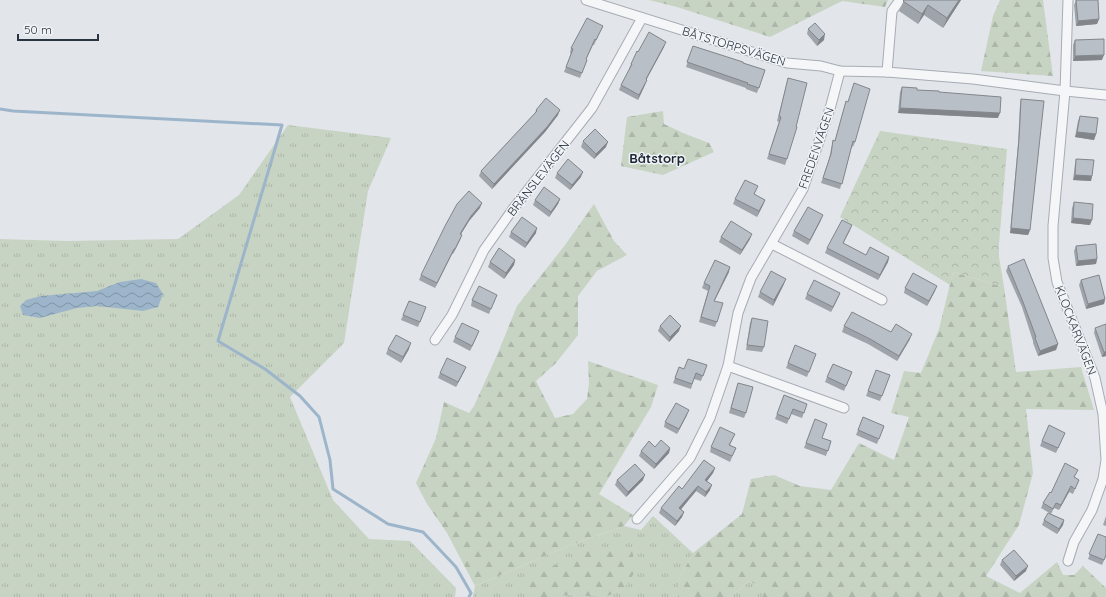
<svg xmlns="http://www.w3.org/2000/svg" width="1106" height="597" font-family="Quicksand,sans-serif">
<defs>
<pattern id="grass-tufts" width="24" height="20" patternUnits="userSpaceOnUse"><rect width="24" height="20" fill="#c8d4c3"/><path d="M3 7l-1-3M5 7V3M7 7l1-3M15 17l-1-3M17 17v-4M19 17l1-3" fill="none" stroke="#acb7a9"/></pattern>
<pattern id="forest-firs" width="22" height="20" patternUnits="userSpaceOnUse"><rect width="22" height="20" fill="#c8d4c3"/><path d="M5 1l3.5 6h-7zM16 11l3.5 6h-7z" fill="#acb7a9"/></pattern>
<pattern id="park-crowns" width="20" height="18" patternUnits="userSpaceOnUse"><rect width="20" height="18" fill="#c8d4c3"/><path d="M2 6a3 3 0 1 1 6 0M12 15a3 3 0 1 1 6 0" fill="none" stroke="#acb7a9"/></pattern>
<pattern id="water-waves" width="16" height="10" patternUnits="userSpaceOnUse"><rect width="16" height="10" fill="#9db5ca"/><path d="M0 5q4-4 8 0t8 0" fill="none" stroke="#8094a6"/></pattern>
</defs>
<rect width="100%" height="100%" fill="#e2e5ea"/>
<g fill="url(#grass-tufts)">
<path d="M288,125L391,138L368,191L344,343L290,397L333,500L369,539L410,541L456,588L455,597H0V239L67,241L178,239L239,195Z"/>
<path d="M653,516L693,553L678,581V597H473L475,586L568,546L624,526L641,530Z"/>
<path d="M749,581L767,590L762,597H730Z"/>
</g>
<g fill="url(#forest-firs)">
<path d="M649,0H888L885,7L842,1L770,37L677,7Z"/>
<path d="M1000,0H1043L1053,76L981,71L993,16Z"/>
<path d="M663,111L664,124L683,133L709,143L714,152L663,175L621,166L627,117Z"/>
<path d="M594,204L614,241L627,255L597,271L578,296V335L556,363L536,381L555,418L573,414L587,399L589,383L588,361L658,385L651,407L599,494L633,515L624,526L568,546L475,586L447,533L427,504L416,483L436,438L444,402L469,413L474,406L497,355L517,306L565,245Z"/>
<path d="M953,272L1004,287L1016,372L1081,367L1094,410L1026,409L1033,473L1019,525L986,576L1020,593L1057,562L1063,575H1074L1083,566L1106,588V597H762L766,590L749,581L730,597H678V581L693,553L742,514L751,479L774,475L800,486L831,490L859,443L894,460L909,417L891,413L904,371L921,373L939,329Z"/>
<path d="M593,548L632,550L636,570L624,589L605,597L567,595L558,597H526L520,581Z"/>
</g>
<path fill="url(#park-crowns)" d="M880,131L1007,149L999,244V257L1004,287L953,272L950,285L840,217Z"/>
<path fill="url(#water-waves)" d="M141,279L156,283L163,294L158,307L143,311L97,306L77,308L40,318L23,315L20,306L26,300L41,296L97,291L120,282Z"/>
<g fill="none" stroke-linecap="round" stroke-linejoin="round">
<path stroke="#9db5ca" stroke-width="3" d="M0,109L13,111L282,125L218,341L265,369L300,396L319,417L330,460L333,489L388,524L423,532L456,567L471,593L469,597"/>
<defs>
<g id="minor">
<path d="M586,0L787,63L821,66L840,71L887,72L973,79L1065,91L1106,95"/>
<path d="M887,72L892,11L900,0"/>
<path d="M772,244L882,300"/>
<path d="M435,340L452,315L484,250L513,209L592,108L642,18"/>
<path d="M728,366L844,408"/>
<path d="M637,519L690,458L710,418L728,366L738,313L751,278L803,189L831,105L840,71"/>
<path d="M1068,561L1074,542L1092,510L1103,479L1106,460L1103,414L1095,378L1057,282L1053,258V226L1065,91L1068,0"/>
</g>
</defs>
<use href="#minor" stroke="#a7acb4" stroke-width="11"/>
<use href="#minor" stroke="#f4f6f8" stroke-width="9"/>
</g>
<g fill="#9fa4ab">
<path d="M904,0H961L943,28L924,15L918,24L899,11Z"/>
<path d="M1076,0L1099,19L1097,24L1076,26L1074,5Z"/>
<path d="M603,26L594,45H593L586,60H587L580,78L564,72L571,54L570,53L571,48Z"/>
<path d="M808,29L824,40L817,46L807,34Z"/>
<path d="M1075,40L1102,60L1073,61V45Z"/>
<path d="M693,46L765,70L757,93L746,89V88L686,67Z"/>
<path d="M664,47L646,80L645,85L638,100L619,90L621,85L630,69H629L631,64L638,52Z"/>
<path d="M788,78L787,159L785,165L767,159L779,122L777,121Z"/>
<path d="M902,87L917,90L939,92L998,118L898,113L900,92Z"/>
<path d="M1021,99L1030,230L1028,235L1010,233L1018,144L1020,104Z"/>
<path d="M846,101L855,142L853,147L852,146L840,189L821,183L829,159L832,145L833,140H835Z"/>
<path d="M536,110L558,115L545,132L492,189L479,176L481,171L535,113Z"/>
<path d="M1080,116L1096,134L1094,140L1075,137L1078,121Z"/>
<path d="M583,141L606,147L594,159L581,147Z"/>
<path d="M1076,159L1092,176L1091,181L1073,180L1075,164Z"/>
<path d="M557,173L581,177L570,190L555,178Z"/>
<path d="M756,191L754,194L765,200L763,205L757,217L733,204L735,199Z"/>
<path d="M560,199L558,204L549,217L533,205L535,200Z"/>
<path d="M1074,202L1090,225L1071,223L1072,208Z"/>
<path d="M480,208L469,221L461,234L460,240L453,254H452L435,288L419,280L421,275Z"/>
<path d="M821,220L808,245L792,236L794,231Z"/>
<path d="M850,230L843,243L866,255L889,257L888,262L878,280L825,253L827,248Z"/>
<path d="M511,232L536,233L525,248L509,237Z"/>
<path d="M721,237L750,239L740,255L719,242Z"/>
<path d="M1076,246L1097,259L1096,264L1076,266L1074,251Z"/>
<path d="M515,260L514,265L504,279L488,267L490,262Z"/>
<path d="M1008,266L1058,344L1056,350L1038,356L1033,343V341L1022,307L1006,271Z"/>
<path d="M729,272L714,301L717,322L715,327L699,322L708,291L702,288L704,283Z"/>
<path d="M1081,280L1105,299L1104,304L1086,309L1079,285Z"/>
<path d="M784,284L773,306L758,297L760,292Z"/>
<path d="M905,288L935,291L927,306L904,293Z"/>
<path d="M840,293L838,298L831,312L805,299L807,294Z"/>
<path d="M497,295L489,314L471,306L472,300Z"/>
<path d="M409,301L426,307L418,327L401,320Z"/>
<path d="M752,318L764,347L762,352L746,350L750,323Z"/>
<path d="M660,326L679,331L669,342L658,331Z"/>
<path d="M844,326L891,332L910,339L897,361L868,344L842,332Z"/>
<path d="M1095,328L1106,356L1102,357L1094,333Z"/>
<path d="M479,331L470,351L453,342L455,337Z"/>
<path d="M795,345L816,354L807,377L786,368Z"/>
<path d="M388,349H409L401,363L386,354Z"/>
<path d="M707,365L701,381L694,379L691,389L673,383L679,367L684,369Z"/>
<path d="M466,367L456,387L438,378L440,373Z"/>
<path d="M876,370L890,375L880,401L866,396Z"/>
<path d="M852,372L844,391L825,382L827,377Z"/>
<path d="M738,383L746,413L744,418L729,413Z"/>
<path d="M784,395L807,404L802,418L791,414L787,424L775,419Z"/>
<path d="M687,415L677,434L664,427L665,422Z"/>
<path d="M863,417L884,426L877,444L856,435Z"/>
<path d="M815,419L822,438L831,441L826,456L804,448Z"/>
<path d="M1065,433L1056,453L1040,446L1042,441Z"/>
<path d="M735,434L730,445L736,448L730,462L710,452L711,447Z"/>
<path d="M655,447L670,448L669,453L654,469L639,456L641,451Z"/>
<path d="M715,468L713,473L707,481L710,490L705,497L696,491L681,509L684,512L682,517L675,526L659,513L661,508Z"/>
<path d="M1075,477L1079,480L1073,494L1069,492L1059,510L1054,508L1051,514L1064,520L1063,525L1057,534L1042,525L1044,520L1051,514L1041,508L1043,503L1051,493Z"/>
<path d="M617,480H643L626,497L615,485Z"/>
<path d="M1106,516V526L1103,525Z"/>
<path d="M1098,534L1106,556L1102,565L1088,559Z"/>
<path d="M1002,560L1026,571L1014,581L1000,565Z"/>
</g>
<g fill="#82868b">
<path d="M959,0H961L943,28L947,18Z"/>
<path d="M928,5L924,15L918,24L922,14Z"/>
<path d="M1099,19L1097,24L1076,26L1078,21Z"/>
<path d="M825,34L824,40L817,46L819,40Z"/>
<path d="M666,42L664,47L644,84L646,79Z"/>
<path d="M1104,55L1102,60L1073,61L1075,56Z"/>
<path d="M647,80L645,85L638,100L639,95Z"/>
<path d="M900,108L1000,113L998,118L898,113Z"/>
<path d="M560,110L558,115L545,132L492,189L494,184Z"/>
<path d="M1077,132L1096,134L1094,140L1075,137Z"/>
<path d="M608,142L606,147L594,159L596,154Z"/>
<path d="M583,172L581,177L570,190L572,185Z"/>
<path d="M1075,175L1092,176L1091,181L1073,180Z"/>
<path d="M560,199L558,204L549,217L551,212Z"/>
<path d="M765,200L763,205L757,217L759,211Z"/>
<path d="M482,203L480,208L469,221L458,239L460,234L471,216Z"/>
<path d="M823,215L821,220L808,245L810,240Z"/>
<path d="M1073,218L1092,220L1090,225L1071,223Z"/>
<path d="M852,225L850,230L841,248L843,243Z"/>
<path d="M537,228L536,233L525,248L527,243Z"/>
<path d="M1011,228L1030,230L1028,235L1010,233Z"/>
<path d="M752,234L750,239L740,255L742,250Z"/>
<path d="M462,235L460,240L453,254L455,249Z"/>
<path d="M454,249L452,254L435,288L437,283Z"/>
<path d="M889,257L888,262L878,280L880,275Z"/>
<path d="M1097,259L1096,264L1076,266L1078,261Z"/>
<path d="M515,260L514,265L504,279L506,273Z"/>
<path d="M730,267L729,272L712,306L714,301Z"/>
<path d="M786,279L784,284L773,306L774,300Z"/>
<path d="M937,286L935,291L927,306L929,301Z"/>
<path d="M840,293L838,298L831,312L833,307Z"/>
<path d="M1105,299L1104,304L1086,309L1088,304Z"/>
<path d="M681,326L679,331L669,342L670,337Z"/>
<path d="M479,331L477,336L470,351L472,346Z"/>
<path d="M912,334L910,339L897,361L899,356Z"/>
<path d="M411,343L409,349L401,363L403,357Z"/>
<path d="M1058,344L1056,350L1038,356L1040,351Z"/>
<path d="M1104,352H1106V356L1102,357Z"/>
<path d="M466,367L464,372L456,387L458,382Z"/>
<path d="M689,410L687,415L677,434L679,429Z"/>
<path d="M670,448L669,453L654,469L656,464Z"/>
<path d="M715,468L713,473L704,485L705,480Z"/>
<path d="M645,475L643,480L626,497L628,492Z"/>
<path d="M712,485L710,490L705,497L706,492Z"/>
<path d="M698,486L696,491L678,513L679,508Z"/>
<path d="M1071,486L1069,492L1059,510L1061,505Z"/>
<path d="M684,512L682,517L675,526L677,521Z"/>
<path d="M1064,520L1063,525L1057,534L1059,529Z"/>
<path d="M1028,566L1026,571L1014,581L1016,576Z"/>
</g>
<g fill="#b9bfc7" stroke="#82868b">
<path d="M904,0H959L947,18L928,5L922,14L903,1Z"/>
<path d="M1076,0H1098L1099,19L1078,21Z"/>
<path d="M587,18L603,26L596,40L595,39L586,59L587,60L582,73L566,67L573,49L571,48Z"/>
<path d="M815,23L825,34L819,40L808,29Z"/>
<path d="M649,32L666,42L646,79L647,80L639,95L621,85L632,64H631L637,51L638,52Z"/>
<path d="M1104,39V55L1075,56V40Z"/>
<path d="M693,46L743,62V63L765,70L759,88L747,84L748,83L687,62Z"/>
<path d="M788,78L807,83L796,127H797L787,159L769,154L781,117L779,116Z"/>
<path d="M854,83L870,89L855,142L853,141L842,184L823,178L831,154L833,140L835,141L846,101L848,102Z"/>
<path d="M902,87L917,88V90L939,91V92L1001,97L1000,113L900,108Z"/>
<path d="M546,98L560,110L547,127L494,184L481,171L537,111L536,110Z"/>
<path d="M1021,99L1044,101L1030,230L1011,228L1019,139Z"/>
<path d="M1080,116L1098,118L1096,134L1077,132Z"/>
<path d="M595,129L608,142L596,154L583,141Z"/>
<path d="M568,159L583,172L572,185L557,173Z"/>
<path d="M1076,159L1094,160L1092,176L1075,175Z"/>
<path d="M745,180L758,186L754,194L765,200L759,211L735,199Z"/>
<path d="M544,187L560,199L551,212L535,200Z"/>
<path d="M469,191L482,203L471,216L460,234L462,235L455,249H454L437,283L421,275L445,226L457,204Z"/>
<path d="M1074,202L1093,204L1092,220L1073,218Z"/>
<path d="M808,207L823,215L810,240L794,231Z"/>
<path d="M522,217L537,228L527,243L511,232Z"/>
<path d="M842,220L852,225L843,243L866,255L870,247L889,257L880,275L827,248Z"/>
<path d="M731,221L752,234L742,250L721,237Z"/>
<path d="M1096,244L1097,259L1078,261L1076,246Z"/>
<path d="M499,248L515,260L506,273L490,262Z"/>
<path d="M1024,259L1058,344L1040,351L1035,338L1036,337L1023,302L1008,266Z"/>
<path d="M715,260L730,267L714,301L723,303L717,322L701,317L710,286L704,283Z"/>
<path d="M771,271L786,279L774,300L760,292Z"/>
<path d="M913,273L937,286L929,301L905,288Z"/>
<path d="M1099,275L1105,299L1088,304L1081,280Z"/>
<path d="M814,280L840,293L833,307L807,294Z"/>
<path d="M479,286L497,295L491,309L472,300Z"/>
<path d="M409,301L426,307L420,322L403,315Z"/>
<path d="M852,312L891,332L896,324L912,334L899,356L870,339L844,326Z"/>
<path d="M670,315L681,326L670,337L660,326Z"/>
<path d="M752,318L768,321L764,347L747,345Z"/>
<path d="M462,323L479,331L472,346L455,337Z"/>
<path d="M1106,324V352H1104L1095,328Z"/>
<path d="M396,335L411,343L403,357L388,349Z"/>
<path d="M795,345L816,354L809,372L788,363Z"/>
<path d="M447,358L466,367L458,382L440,373Z"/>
<path d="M688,359L707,365L703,376L696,373L692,384L675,378L679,367L684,369Z"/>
<path d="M833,364L852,372L846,386L827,377Z"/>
<path d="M876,370L890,375L882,396L868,391Z"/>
<path d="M738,383L753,387L746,413L731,408Z"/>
<path d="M784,395L807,404L804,413L793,409L789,419L777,414Z"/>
<path d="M676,403L689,410L679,429L665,422Z"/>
<path d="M863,417L884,426L879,439L858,430Z"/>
<path d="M815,419L827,424L822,438L831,441L828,451L806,443Z"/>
<path d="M1049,425L1065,433L1058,448L1042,441Z"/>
<path d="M720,427L735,434L729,445L736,448L732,456L711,447Z"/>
<path d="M661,440L670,448L656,464L641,451L649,441L655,447Z"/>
<path d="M704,460L715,468L705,480L712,485L706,492L698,486L679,508L684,512L677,521L661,508L679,486L682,489Z"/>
<path d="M1065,463L1078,470L1074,477L1079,480L1075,489L1071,486L1061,505L1056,503L1053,509L1043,503L1050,492L1051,493Z"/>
<path d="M635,464L645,475L628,492L617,480Z"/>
<path d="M1048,513L1064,520L1059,529L1044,520Z"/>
<path d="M1098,534L1106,537V555L1104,560L1089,554Z"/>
<path d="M1014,550L1028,566L1016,576L1002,560Z"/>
</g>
<g text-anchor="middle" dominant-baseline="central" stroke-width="3" stroke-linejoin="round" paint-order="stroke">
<g font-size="12" fill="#2a3442" stroke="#f1f4f7">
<text transform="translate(734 46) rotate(17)">BÅTSTORPSVÄGEN</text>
<text transform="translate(816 148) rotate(-71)">FREDENVÄGEN</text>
<text transform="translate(538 178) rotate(-52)">BRÄNSLEVÄGEN</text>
<text transform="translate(1076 330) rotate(69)">KLOCKARVÄGEN</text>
</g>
<g font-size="13" font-weight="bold" fill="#1c2533" stroke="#f1f4f7">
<text x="657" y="158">Båtstorp</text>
</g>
</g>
<path d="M18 34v6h80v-6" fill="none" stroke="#2a3442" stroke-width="2"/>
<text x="24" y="34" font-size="12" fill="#2a3442" stroke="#f1f4f7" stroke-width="3" paint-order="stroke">50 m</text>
</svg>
